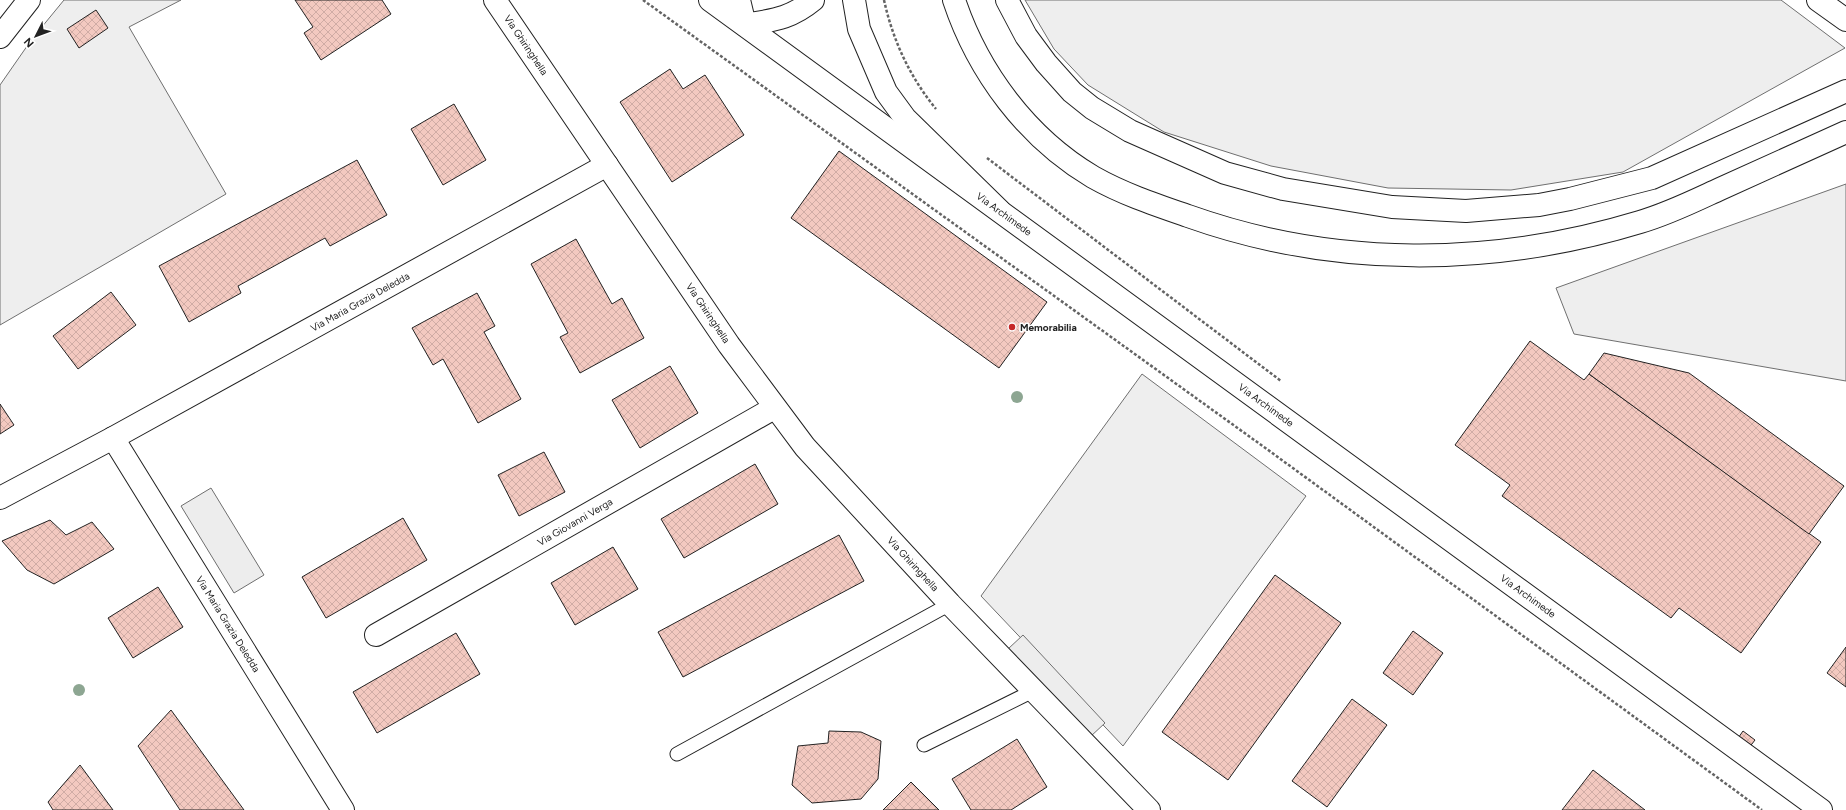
<svg xmlns="http://www.w3.org/2000/svg" width="1846" height="810" font-family="Figtree,sans-serif">
<defs>
<pattern id="building-cross-hatch" width="8" height="8" patternUnits="userSpaceOnUse"><rect width="8" height="8" fill="#f3c9c0"/><path d="M0 0l8 8M0 8l8-8" fill="none" stroke="#d0aca5"/></pattern>
</defs>
<rect width="100%" height="100%" fill="#fff"/>
<g fill="#eee" stroke="#6f6f6f">
<path d="M64,0H181L129,27L226,194L0,325V85L32,39Z"/>
<path d="M1025,0H1781L1845,48L1623,172L1511,190L1388,188L1271,166L1164,132L1088,85L1054,49Z"/>
<path d="M1846,184V381L1574,334L1556,288Z"/>
<path d="M1142,374L1306,496L1123,746L981,596Z"/>
</g>
<g fill="#ededed" stroke="#6f6f6f">
<path d="M211,488L264,575L234,593L181,506Z"/>
<path d="M1023,635L1105,723L1090,737L1008,649Z"/>
</g>
<g fill="url(#building-cross-hatch)" stroke="#222">
<path d="M295,0H382L391,14L321,60L304,33L313,27Z"/>
<path d="M96,10L108,28L79,48L67,29Z"/>
<path d="M670,69L683,89L705,75L744,135L672,182L620,102Z"/>
<path d="M454,104L486,160L443,185L411,129Z"/>
<path d="M839,151L1047,302L999,368L791,218Z"/>
<path d="M357,160L387,215L330,246L325,238L238,286L241,293L189,322L159,266Z"/>
<path d="M576,239L612,304L622,298L644,338L580,373L560,337L568,333L531,264Z"/>
<path d="M111,292L136,325L78,369L53,336Z"/>
<path d="M477,293L495,326L484,332L521,399L478,423L443,359L433,365L412,328Z"/>
<path d="M1530,341L1584,380L1589,374L1821,542L1741,653L1679,608L1671,618L1502,496L1510,485L1455,445Z"/>
<path d="M1604,353L1689,373L1844,486L1809,534L1589,374Z"/>
<path d="M670,366L698,413L640,448L612,400Z"/>
<path d="M0,404L14,425L0,434Z"/>
<path d="M544,452L565,492L519,516L498,475Z"/>
<path d="M755,464L778,504L684,558L661,519Z"/>
<path d="M403,518L427,560L326,618L302,577Z"/>
<path d="M50,520L66,535L92,522L114,549L54,584L27,570L2,541Z"/>
<path d="M839,535L864,581L683,677L658,632Z"/>
<path d="M613,547L638,589L575,625L551,583Z"/>
<path d="M1275,575L1341,623L1228,780L1162,732Z"/>
<path d="M158,587L183,627L133,658L108,618Z"/>
<path d="M1413,631L1443,653L1413,695L1383,673Z"/>
<path d="M456,633L480,674L377,733L353,692Z"/>
<path d="M1846,647V687L1827,673Z"/>
<path d="M1352,699L1387,725L1327,807L1292,781Z"/>
<path d="M171,710L244,810H180L138,746Z"/>
<path d="M829,731L861,732L881,741L878,779L861,799L812,803L792,785L798,746L828,743Z"/>
<path d="M1743,731L1755,740L1745,753L1734,744Z"/>
<path d="M1017,739L1047,787L1011,810H971L952,779Z"/>
<path d="M80,765L113,810H53L48,802Z"/>
<path d="M1593,770L1645,810H1562Z"/>
<path d="M911,782L939,810H883Z"/>
</g>
<g fill="none" stroke-linecap="round" stroke-linejoin="round">
<defs>
<g id="service">
<path d="M924,745L1033,691"/>
<path d="M677,754L950,604"/>
</g>
<g id="minor">
<path d="M495,0L729,345L805,447L950,604L1149,810"/>
<path d="M113,438L343,810"/>
<path d="M0,498L113,438L607,165"/>
<path d="M376,635L774,408"/>
</g>
<path id="tertiary" d="M710,0L1821,810"/>
<g id="primary">
<path d="M739,0L745,25C773,20 790,19 813,0"/>
<path d="M854,0L859,29L886,92L905,118L999,210"/>
<path d="M0,37L29,0"/>
</g>
<g id="motorway">
<path d="M954,0C978,72 1027,138 1093,177C1123,194 1156,205 1188,216C1334,268 1492,267 1640,222C1668,214 1694,201 1720,189C1762,170 1804,151 1846,132"/>
<path d="M1007,0L1026,36L1046,63L1072,92L1092,108L1130,131L1225,173L1283,189L1392,207L1466,211L1539,205L1570,199L1652,178L1846,91"/>
<path d="M1818,0L1846,20"/>
</g>
</defs>
<use href="#service" stroke="#222" stroke-width="15"/>
<use href="#minor" stroke="#222" stroke-width="24"/>
<use href="#tertiary" stroke="#222" stroke-width="24"/>
<use href="#primary" stroke="#222" stroke-width="24"/>
<use href="#motorway" stroke="#222" stroke-width="24"/>
<g stroke="#646464" stroke-width="2.5" stroke-dasharray="3 2" stroke-linecap="butt">
<path d="M643,0L1264,447L1762,810"/>
<path d="M884,0C893,41 910,77 936,109"/>
<path d="M987,158L1281,381"/>
</g>
<use href="#service" stroke="#fff" stroke-width="13"/>
<use href="#minor" stroke="#fff" stroke-width="22"/>
<use href="#tertiary" stroke="#fff" stroke-width="22"/>
<use href="#primary" stroke="#fff" stroke-width="22"/>
<use href="#motorway" stroke="#fff" stroke-width="22"/>
</g>
<g fill="#8da692">
<circle cx="1017" cy="397" r="6"/>
<circle cx="79" cy="690" r="6"/>
</g>
<circle fill="#c62828" stroke="#fff" stroke-width="1.5" cx="1012" cy="327" r="4"/>
<g text-anchor="middle" dominant-baseline="central" stroke-width="3" stroke-linejoin="round" paint-order="stroke">
<g font-size="10" fill="#222" stroke="#fff">
<text transform="translate(526 45) rotate(56)">Via Ghiringhella</text>
<text transform="translate(1004 214) rotate(36)">Via Archimede</text>
<text transform="translate(360 302) rotate(-29)">Via Maria Grazia Deledda</text>
<text transform="translate(708 313) rotate(56)">Via Ghiringhella</text>
<text transform="translate(1266 405) rotate(36)">Via Archimede</text>
<text transform="translate(575 522) rotate(-30)">Via Giovanni Verga</text>
<text transform="translate(913 564) rotate(47)">Via Ghiringhella</text>
<text transform="translate(1528 596) rotate(36)">Via Archimede</text>
<text transform="translate(228 624) rotate(58)">Via Maria Grazia Deledda</text>
</g>
<g font-size="10" font-weight="bold" fill="#222" stroke="#fff" text-anchor="start">
<text x="1020" y="327">Memorabilia</text>
</g>
</g>
<g transform="translate(36 36) rotate(228)" stroke="#ffffff" stroke-width="3" paint-order="stroke">
<path d="M0-3L7 15L0 10L-7 15Z" fill="#222222"/>
<text y="-6" font-size="11" font-weight="bold" text-anchor="middle" fill="#222222">N</text>
</g>
</svg>
